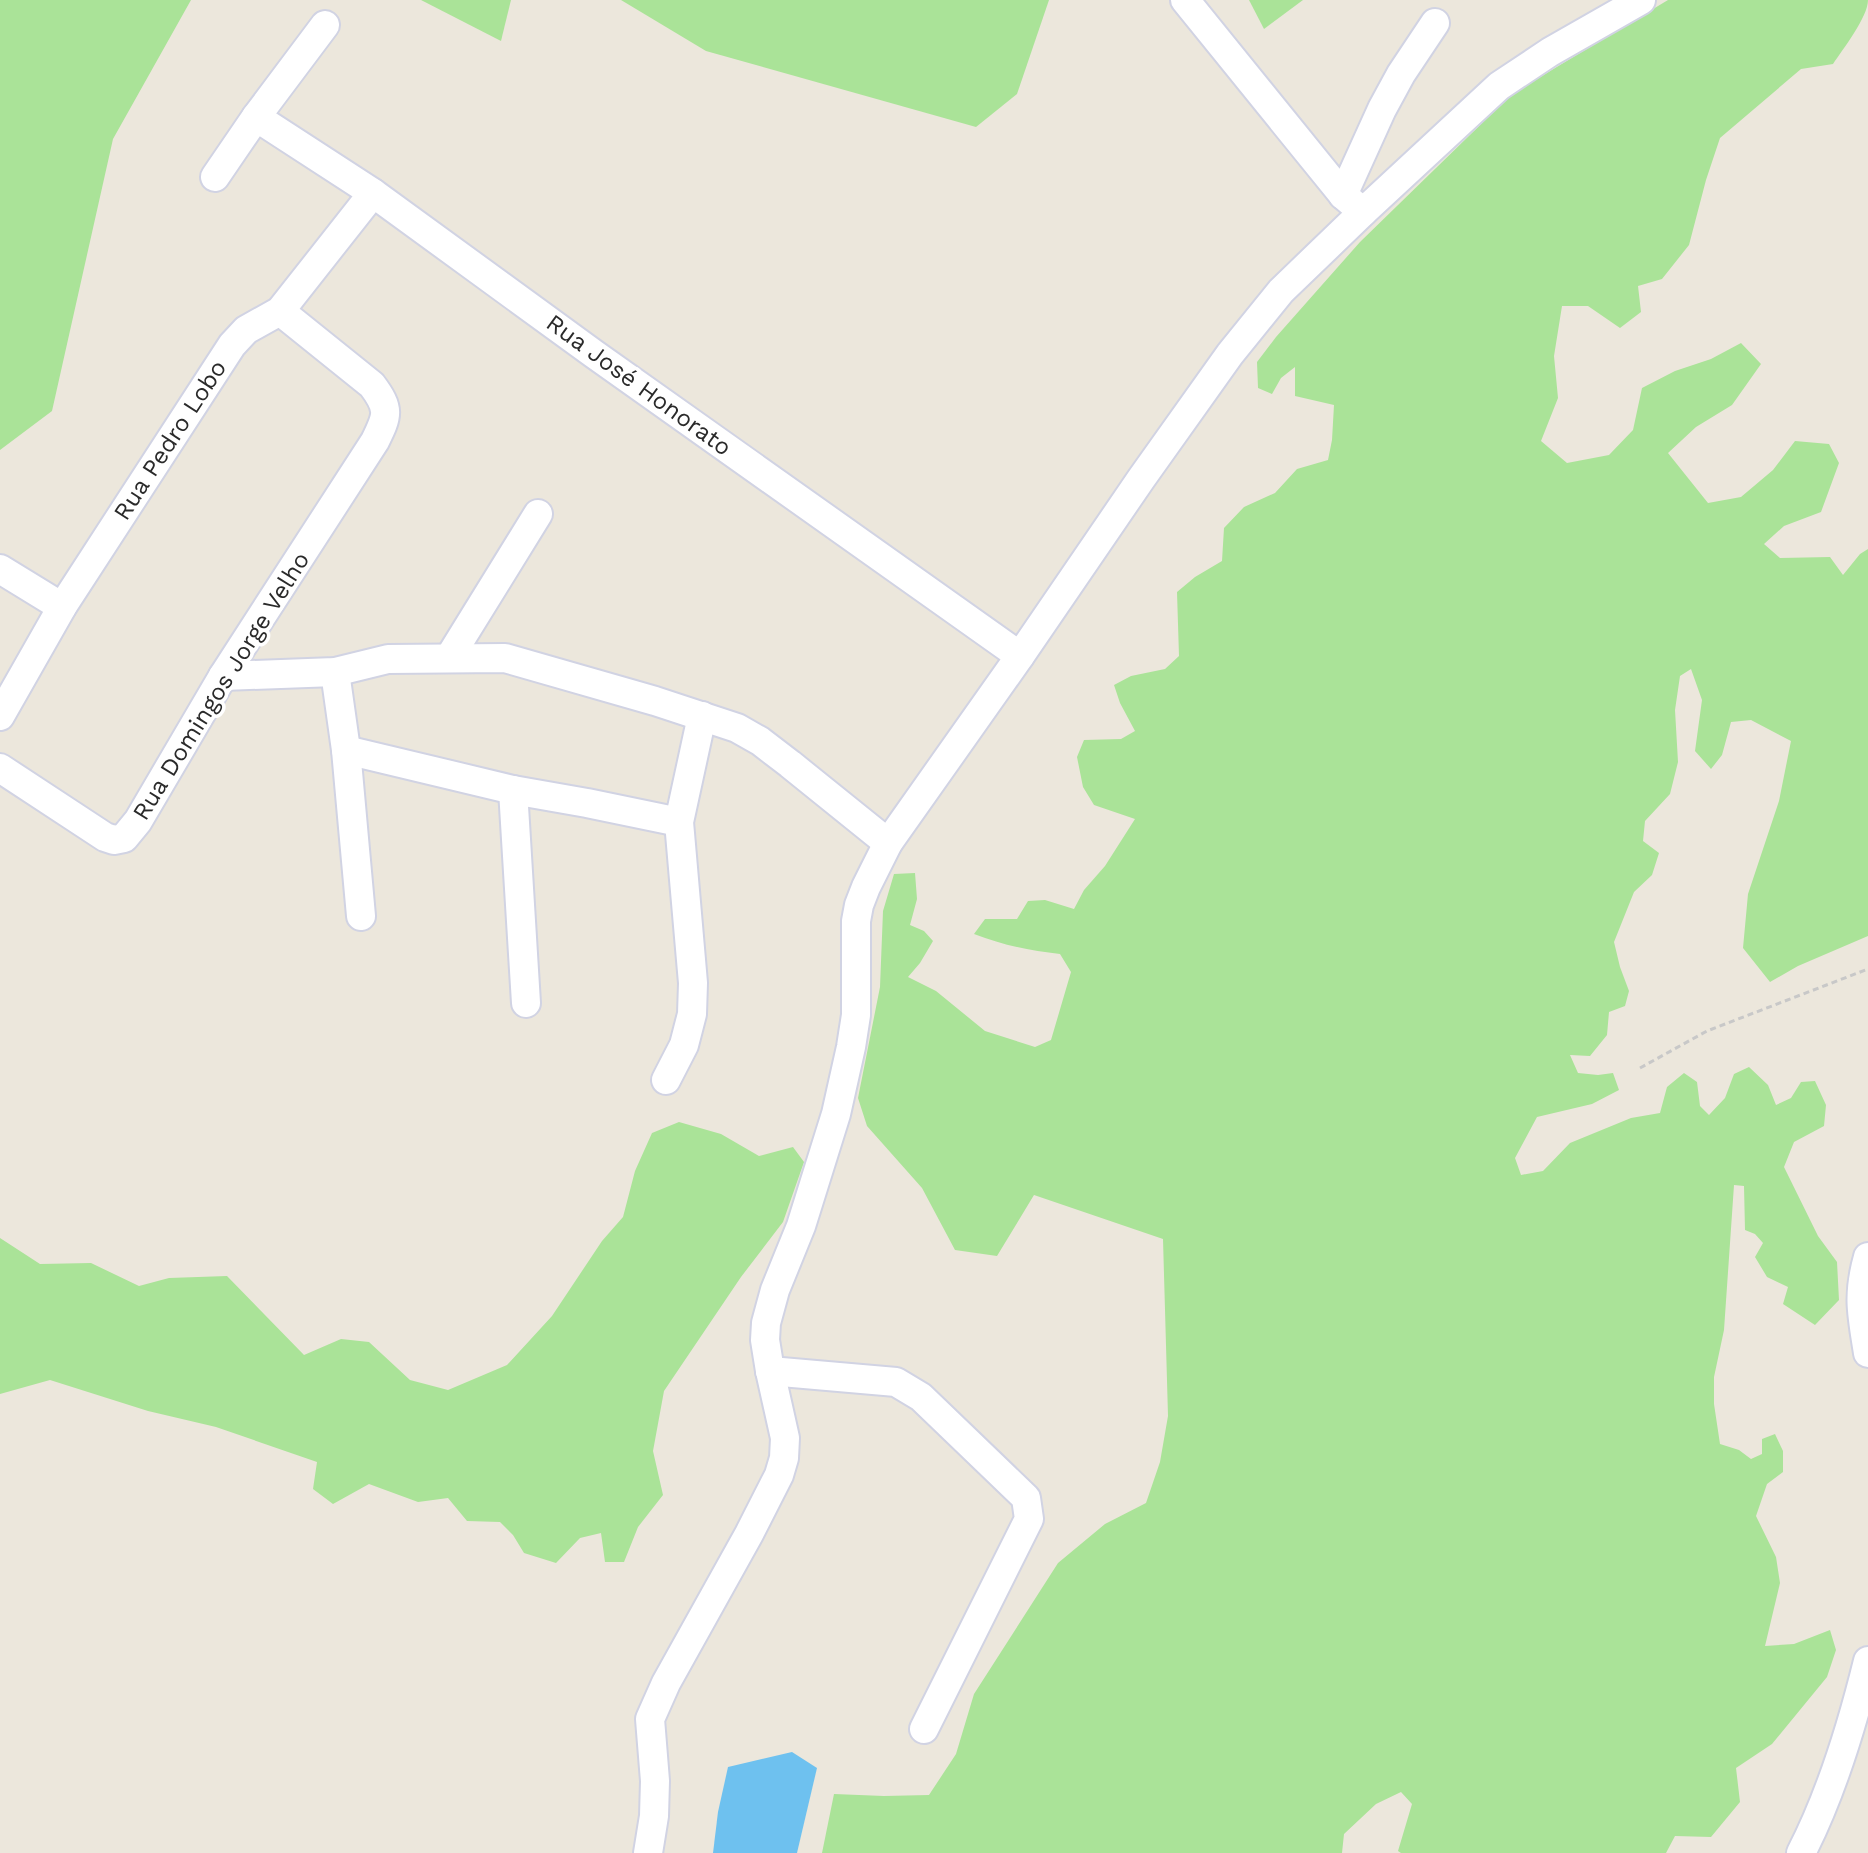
<svg xmlns="http://www.w3.org/2000/svg" width="1868" height="1853" font-family="'Work Sans',sans-serif">
<rect width="100%" height="100%" fill="#ece7dc"/>
<g fill="#aae398">
<path d="M0,0H191L113,139L52,411L0,450Z"/>
<path d="M421,0H511L501,41Z"/>
<path d="M621,0H1049L1017,94L976,127L706,51Z"/>
<path d="M1249,0H1303L1264,29Z"/>
<path d="M1668,0H1868C1868,17 1843,49 1833,64L1801,69L1720,138L1706,180L1689,245L1662,279L1638,286L1641,312L1620,328L1588,306H1562L1554,356L1558,398L1541,441L1567,463L1609,455L1633,430L1642,388L1675,371L1711,359L1741,343L1761,364L1732,405L1696,427L1668,453L1708,503L1741,497L1773,470L1795,441L1829,444L1839,463L1821,512L1784,526L1764,544L1780,558L1830,557L1843,575L1860,554L1868,549V936L1798,966L1770,982L1743,948L1748,894L1779,801L1791,741L1751,720L1731,722L1722,755L1711,769L1695,751L1702,700L1691,669L1680,676L1675,710L1678,762L1670,794L1645,821L1643,841L1659,853L1652,875L1634,892L1614,942L1620,967L1629,991L1625,1006L1609,1012L1607,1035L1590,1056L1570,1055L1578,1073L1598,1075L1613,1073L1619,1090L1592,1104L1537,1117L1515,1158L1521,1175L1543,1171L1570,1143L1631,1118L1660,1113L1667,1087L1684,1073L1697,1082L1700,1106L1709,1115L1725,1098L1734,1074L1749,1067L1768,1085L1776,1105L1791,1098L1801,1082L1815,1081L1826,1105L1824,1126L1794,1142L1784,1167L1818,1236L1837,1262L1839,1300L1815,1325L1783,1304L1788,1287L1767,1277L1755,1257L1763,1243L1755,1234L1745,1230L1744,1186L1734,1185L1724,1330L1714,1377V1404L1720,1444L1739,1450L1751,1459L1762,1454V1439L1775,1434L1783,1451V1472L1767,1484L1756,1516L1776,1557L1780,1583L1765,1646L1794,1644L1830,1630L1836,1650L1827,1677L1772,1744L1736,1768L1740,1802L1711,1837L1675,1836L1666,1853H1401L1398,1851L1412,1804L1401,1792L1376,1804L1344,1834L1342,1853H822L834,1794L884,1796L929,1795L956,1754L974,1694L1058,1563L1105,1524L1146,1503L1160,1462L1168,1416L1163,1239L1034,1195L997,1256L955,1250L922,1188L867,1126L858,1098L880,987L883,911L894,874L915,873L917,899L910,925L924,931L933,941L920,963L908,977L936,991L985,1031L1035,1047L1051,1040L1071,972L1060,954C1030,951 1003,945 974,934L985,919H1017L1028,901L1045,900L1074,909L1084,890L1105,866L1135,819L1094,805L1083,787L1077,757L1084,740L1121,739L1135,731L1120,703L1114,685L1131,676L1165,669L1179,656L1177,592L1195,577L1222,561L1224,528L1244,507L1275,493L1297,469L1328,460L1332,440L1334,405L1295,396V367L1281,378L1272,394L1258,388L1257,362L1276,337L1360,242L1512,94Z"/>
<path d="M679,1122L721,1134L759,1156L793,1147L804,1162L783,1222L741,1277L664,1391L653,1451L663,1495L638,1527L624,1562H605L601,1533L580,1538L556,1563L524,1553L513,1535L500,1522L467,1521L448,1498L418,1502L369,1484L333,1504L313,1489L317,1462L216,1427L148,1411L50,1380L0,1394V1238L40,1264L91,1263L139,1286L169,1278L227,1276L304,1355L341,1339L369,1342L410,1380L448,1390L507,1365L552,1316L602,1241L623,1217L635,1171L652,1133Z"/>
</g>
<path fill="#6ec1ef" d="M792,1752L817,1768L797,1853H713L718,1812L728,1767Z"/>
<g fill="none" stroke-linecap="round" stroke-linejoin="round">
<defs>
<g id="minor">
<path d="M1185,0L1343,195L1363,212"/>
<path d="M256,117L373,193L594,354L1020,656"/>
<path d="M215,177L256,117L325,25"/>
<path d="M1343,195L1382,109L1401,74L1435,23"/>
<path d="M0,569L62,607"/>
<path d="M449,658L538,514"/>
<path d="M335,672L346,750L361,916"/>
<path d="M223,676L335,672L388,659L505,658L655,701L737,728L760,741L790,764L888,843"/>
<path d="M0,716L62,607L232,345L246,330L280,311L373,193"/>
<path d="M346,750L513,790L587,803L679,822"/>
<path d="M0,768L105,837L114,840L124,838L138,821L223,676L375,441C388,415 390,409 372,385L280,311"/>
<path d="M513,790L526,1003"/>
<path d="M666,1080L684,1045L692,1014L693,983L679,822L702,716"/>
<path d="M1868,1257C1857,1296 1862,1315 1868,1353"/>
<path d="M770,1371L896,1382L921,1397L1026,1498L1029,1519L924,1729"/>
<path d="M648,1853L654,1816L655,1781L650,1719L666,1683L749,1534L779,1475L784,1458L785,1438L770,1371L765,1340L766,1323L775,1290L801,1226L836,1114L851,1047L856,1015V921L859,905L866,887L888,843L1020,656L1141,479L1230,354L1281,291L1363,212L1499,86L1550,52L1641,0"/>
<path d="M1801,1853C1832,1793 1852,1726 1868,1661"/>
</g>
</defs>
<use href="#minor" stroke="#d1d3e3" stroke-width="32"/>
<path stroke="#c8c8c8" stroke-width="3" stroke-dasharray="6 4" stroke-linecap="butt" d="M1640,1068L1707,1031L1868,969"/>
<use href="#minor" stroke="#fff" stroke-width="28"/>
</g>
<g text-anchor="middle" dominant-baseline="central" stroke-width="7" stroke-linejoin="round" paint-order="stroke">
<g font-size="24" fill="#2a2a2a" stroke="#fff">
<text transform="translate(639 385) rotate(36)">Rua José Honorato</text>
<text transform="translate(170 440) rotate(-57)">Rua Pedro Lobo</text>
<text transform="translate(221 686) rotate(-58)">Rua Domingos Jorge Velho</text>
</g>
</g>
</svg>
